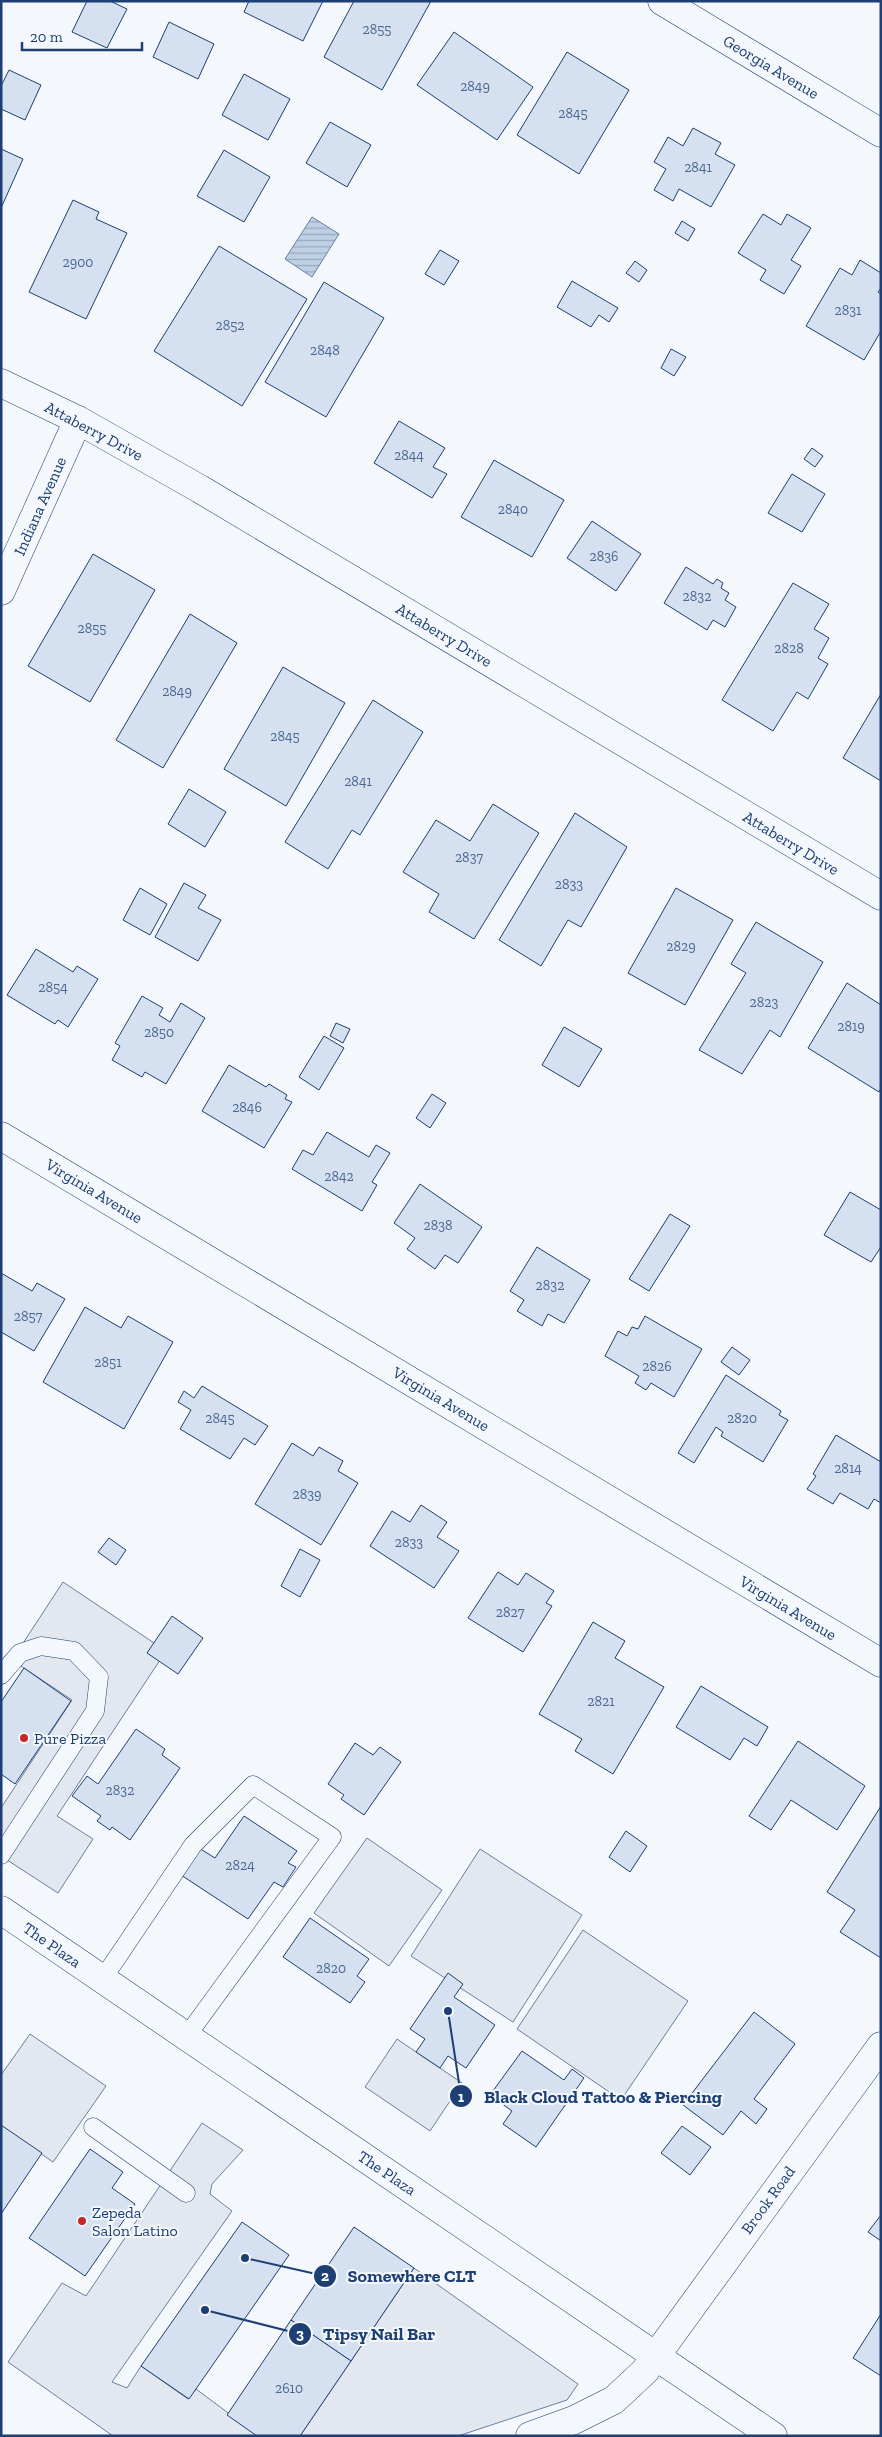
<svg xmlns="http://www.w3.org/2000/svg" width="882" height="2437" font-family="'Zilla Slab',serif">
<defs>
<pattern id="water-rules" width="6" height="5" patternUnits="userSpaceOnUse" patternTransform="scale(1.25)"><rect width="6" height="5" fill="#bed0e5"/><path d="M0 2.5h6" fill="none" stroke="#9aaabe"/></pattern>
</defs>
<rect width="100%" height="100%" fill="#f4f7fb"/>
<g fill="#e3e8f0" stroke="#687fa3">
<path d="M63,1582L166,1651L57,1816L93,1839L58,1893L1,1856V1808L72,1700L12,1660Z"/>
<path d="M367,1838L442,1890L389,1966L314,1913Z"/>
<path d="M480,1849L582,1915L513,2022L411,1956Z"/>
<path d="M583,1930L688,2001L621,2100L517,2029Z"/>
<path d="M30,2034L106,2086L53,2162L1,2126V2075Z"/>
<path d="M397,2039L462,2083L430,2131L365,2087Z"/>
<path d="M202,2123L243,2150L212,2184L210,2194L232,2211L112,2382L127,2388L141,2366L188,2399L196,2389L259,2436H113L8,2362L62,2283L86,2296Z"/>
<path d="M414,2268L578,2384L567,2400L458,2436H300Z"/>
</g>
<path fill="url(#water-rules)" stroke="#687fa3" d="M312,217L339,234L312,277L285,259Z"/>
<g fill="#d5e0f0" stroke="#1d3f73">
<path d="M87,1H110L127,9L107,48L72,32Z"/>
<path d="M249,1H323L303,41L244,12Z"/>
<path d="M354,1H431L382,90L324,57Z"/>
<path d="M169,22L214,44L198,79L153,57Z"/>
<path d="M454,32L533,87L497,140L417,85Z"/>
<path d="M567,52L629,90L579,174L517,135Z"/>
<path d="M9,70L41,85L25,120L1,109V86Z"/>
<path d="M244,74L290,99L268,140L222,115Z"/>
<path d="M330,122L371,145L347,187L306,163Z"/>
<path d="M693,128L721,143L715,154L735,165L711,207L679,189L673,201L654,190L666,169L654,162L668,137L683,146Z"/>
<path d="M1,149L23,159L1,208Z"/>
<path d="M224,150L270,177L244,222L197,196Z"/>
<path d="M73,200L99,212L96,219L127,233L86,319L29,292Z"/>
<path d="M763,214L781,225L787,214L811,228L791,260L801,266L784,294L760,280L766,270L738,253Z"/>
<path d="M682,221L695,229L688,241L675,233Z"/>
<path d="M219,246L307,299L242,406L154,351Z"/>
<path d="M440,250L459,261L444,285L425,274Z"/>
<path d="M860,260L881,273V288L878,292L881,294V331L864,360L806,326L840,268L852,275Z"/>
<path d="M635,261L647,270L639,282L626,273Z"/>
<path d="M572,281L618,308L609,322L599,315L591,327L557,307Z"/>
<path d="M324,282L384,318L326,417L265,382Z"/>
<path d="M671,349L686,357L674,376L661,368Z"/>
<path d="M399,421L445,448L433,467L447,474L432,498L374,463Z"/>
<path d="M812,448L823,456L815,467L804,459Z"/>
<path d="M494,460L564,500L532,557L461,517Z"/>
<path d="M792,474L825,494L802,532L768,513Z"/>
<path d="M592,521L641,554L616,591L567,558Z"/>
<path d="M93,554L155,590L90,702L28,666Z"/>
<path d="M686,567L713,584L717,579L723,583L721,588L729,593L725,600L736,607L725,627L713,620L707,630L664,603Z"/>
<path d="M793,583L829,604L814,629L829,638L818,658L828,664L808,699L797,692L773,731L722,700Z"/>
<path d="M190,614L237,643L163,768L116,740Z"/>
<path d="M283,667L345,703L286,806L224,769Z"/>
<path d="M881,694V781L843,758Z"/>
<path d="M373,700L423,732L360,835L352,830L328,869L285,842Z"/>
<path d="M189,789L226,812L205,847L168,824Z"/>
<path d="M493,804L539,833L474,939L429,912L439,894L403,872L436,820L470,841Z"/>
<path d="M575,813L627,847L581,927L568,920L541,966L499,940Z"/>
<path d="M184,883L206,895L198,908L221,920L198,961L155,937Z"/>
<path d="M140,888L167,904L150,935L123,920Z"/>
<path d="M676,888L733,920L685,1005L628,973Z"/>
<path d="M756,922L823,962L780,1037L770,1030L742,1074L699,1050L746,973L731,964Z"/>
<path d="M36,949L73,972L77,966L98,979L68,1027L58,1020L55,1024L7,995Z"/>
<path d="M847,983L881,1005V1088L879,1092L808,1048Z"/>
<path d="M142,996L163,1008L159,1015L170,1022L181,1003L205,1018L166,1084L145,1072L142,1077L112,1060L120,1046L115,1043Z"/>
<path d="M336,1023L350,1029L343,1043L330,1036Z"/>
<path d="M564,1027L602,1049L579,1087L542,1065Z"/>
<path d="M324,1036L344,1048L319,1090L299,1077Z"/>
<path d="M229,1065L266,1087L269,1084L287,1095L285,1099L292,1102L264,1148L202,1111Z"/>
<path d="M432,1094L446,1103L430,1128L416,1118Z"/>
<path d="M327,1132L369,1157L376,1145L390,1153L372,1182L377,1185L362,1211L292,1169L303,1150L313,1155Z"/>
<path d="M420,1184L482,1227L458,1263L445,1255L435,1269L407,1249L415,1238L394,1223Z"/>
<path d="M850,1192L881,1210V1247L871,1262L824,1235Z"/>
<path d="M670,1214L690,1226L649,1291L629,1279Z"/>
<path d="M537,1247L590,1280L564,1323L548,1314L542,1326L517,1311L524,1300L510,1291Z"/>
<path d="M1,1273L32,1291L37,1283L65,1299L34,1351L1,1332Z"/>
<path d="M85,1307L121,1328L128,1316L173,1342L124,1429L43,1382Z"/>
<path d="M645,1316L702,1349L674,1397L651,1383L646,1390L635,1383L639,1376L605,1356L618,1331L627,1336L632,1327L638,1329Z"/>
<path d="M732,1347L750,1360L739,1375L721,1362Z"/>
<path d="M726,1375L781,1411L779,1415L788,1420L763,1462L721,1436L723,1432L716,1427L694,1463L678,1453Z"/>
<path d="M202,1386L268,1426L255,1445L244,1438L230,1459L180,1429L191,1410L178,1402L184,1391L194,1398Z"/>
<path d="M836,1435L881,1462V1503L874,1499L868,1509L840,1493L833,1504L807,1489L816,1476L813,1474Z"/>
<path d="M292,1443L313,1456L319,1447L343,1461L338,1471L358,1483L321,1545L255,1504Z"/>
<path d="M421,1505L447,1522L437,1537L459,1551L434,1588L370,1546L392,1511L410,1522Z"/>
<path d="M109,1538L126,1550L116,1565L98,1552Z"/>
<path d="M300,1549L320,1560L300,1597L281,1586Z"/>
<path d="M498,1572L518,1585L526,1573L554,1591L546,1603L552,1606L523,1652L468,1618Z"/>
<path d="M172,1616L203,1638L178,1674L147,1653Z"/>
<path d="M593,1622L625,1641L615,1658L664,1687L613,1774L575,1751L582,1739L539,1714Z"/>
<path d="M24,1668L71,1701L15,1784L1,1774V1702Z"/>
<path d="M701,1686L768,1727L757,1746L744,1738L730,1760L676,1727Z"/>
<path d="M136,1729L165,1749L162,1755L180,1768L130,1840L112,1827L110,1830L97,1821L101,1816L72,1796L87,1776L98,1784Z"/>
<path d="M798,1741L865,1786L837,1830L791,1800L771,1830L749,1816Z"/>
<path d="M355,1743L373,1755L380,1747L401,1762L364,1815L341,1799L344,1795L328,1784Z"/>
<path d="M881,1806V1958L840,1932L855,1910L827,1892Z"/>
<path d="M244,1816L297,1851L288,1863L296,1867L283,1887L274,1882L248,1919L181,1875L199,1848L215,1858Z"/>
<path d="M626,1831L647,1846L630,1872L609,1857Z"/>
<path d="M310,1918L369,1959L357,1976L365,1982L350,2003L283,1957Z"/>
<path d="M448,1973L463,1984L454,1997L495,2025L466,2068L448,2056L440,2068L416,2052L425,2039L410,2029Z"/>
<path d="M754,2012L795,2044L754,2099L767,2109L756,2124L741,2111L723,2135L683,2105Z"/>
<path d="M522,2051L564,2080L572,2069L584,2078L536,2147L503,2124L512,2111L490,2095Z"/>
<path d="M1,2125L42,2153L1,2214Z"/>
<path d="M682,2126L711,2147L690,2175L661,2153Z"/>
<path d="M90,2149L123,2172L112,2188L135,2204L85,2276L29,2238Z"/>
<path d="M881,2215V2241L868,2232Z"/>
<path d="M242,2222L289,2255L189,2399L141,2366Z"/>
<path d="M354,2227L414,2268L351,2361L291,2320Z"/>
<path d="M881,2314V2376L853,2358Z"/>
<path d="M291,2320L351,2361L300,2436H257L227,2415Z"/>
</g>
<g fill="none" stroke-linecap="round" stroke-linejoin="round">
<defs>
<g id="lane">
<path d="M1,1675L20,1653L41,1646L74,1651L99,1677L95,1711L1,1855"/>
<path d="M102,1980L193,1845L253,1785L332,1837L186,2037"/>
<path d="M93,2127L186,2193"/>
</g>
<g id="street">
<path d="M662,1L881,133"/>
<path d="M1,383L78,420L200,489L881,896"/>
<path d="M1,591L78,420"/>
<path d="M1,1136L881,1663"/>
<path d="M530,2436L574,2420L614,2400L645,2371L881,2046"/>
</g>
<path id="secondary" d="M1,1910L773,2436"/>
</defs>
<use href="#lane" stroke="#1d3f73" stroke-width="19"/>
<use href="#street" stroke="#1d3f73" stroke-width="29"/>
<use href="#secondary" stroke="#1d3f73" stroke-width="29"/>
<use href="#lane" stroke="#f4f7fb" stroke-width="18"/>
<use href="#street" stroke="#f4f7fb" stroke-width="28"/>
<use href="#secondary" stroke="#f4f7fb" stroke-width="28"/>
</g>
<g fill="#c62828" stroke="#f4f7fb" stroke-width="2">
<circle cx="24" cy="1738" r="5"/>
<circle cx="82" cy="2221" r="5"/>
</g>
<g text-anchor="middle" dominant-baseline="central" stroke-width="4" stroke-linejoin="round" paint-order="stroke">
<g font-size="14" fill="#4b6792">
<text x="377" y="29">2855</text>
<text x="475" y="86">2849</text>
<text x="573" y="113">2845</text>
<text x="698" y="167">2841</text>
<text x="78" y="262">2900</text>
<text x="848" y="310">2831</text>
<text x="230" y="325">2852</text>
<text x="325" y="350">2848</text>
<text x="409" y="455">2844</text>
<text x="513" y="509">2840</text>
<text x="604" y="556">2836</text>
<text x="697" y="596">2832</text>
<text x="92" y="628">2855</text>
<text x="789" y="648">2828</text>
<text x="177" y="691">2849</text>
<text x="285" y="736">2845</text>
<text x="358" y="781">2841</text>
<text x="469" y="857">2837</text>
<text x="569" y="884">2833</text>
<text x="681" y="946">2829</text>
<text x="53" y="987">2854</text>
<text x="764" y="1002">2823</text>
<text x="851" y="1026">2819</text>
<text x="159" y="1032">2850</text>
<text x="247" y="1107">2846</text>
<text x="339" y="1176">2842</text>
<text x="438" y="1225">2838</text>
<text x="550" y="1285">2832</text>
<text x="28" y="1316">2857</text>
<text x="108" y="1362">2851</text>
<text x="657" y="1366">2826</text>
<text x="220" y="1418">2845</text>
<text x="742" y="1418">2820</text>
<text x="848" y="1468">2814</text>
<text x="307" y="1494">2839</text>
<text x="409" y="1542">2833</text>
<text x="510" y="1612">2827</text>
<text x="601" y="1701">2821</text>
<text x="120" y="1790">2832</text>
<text x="240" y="1865">2824</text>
<text x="331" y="1968">2820</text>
<text x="289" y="2388">2610</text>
</g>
<g font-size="16" fill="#1d3f73" stroke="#f4f7fb">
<text transform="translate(771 67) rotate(31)">Georgia Avenue</text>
<text transform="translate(94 431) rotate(28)">Attaberry Drive</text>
<text transform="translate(40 506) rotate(-66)">Indiana Avenue</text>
<text transform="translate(444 635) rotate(31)">Attaberry Drive</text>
<text transform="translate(791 843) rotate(31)">Attaberry Drive</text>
<text transform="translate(94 1191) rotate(31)">Virginia Avenue</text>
<text transform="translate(441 1399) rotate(31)">Virginia Avenue</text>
<text transform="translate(788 1608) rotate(31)">Virginia Avenue</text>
<text transform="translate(52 1945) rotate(35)">The Plaza</text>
<text transform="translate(387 2173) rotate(34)">The Plaza</text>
<text transform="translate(768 2200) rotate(-54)">Brook Road</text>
</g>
<g font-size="16" fill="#1d3f73" stroke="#f4f7fb" text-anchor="start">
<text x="34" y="1738">Pure Pizza</text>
<text x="92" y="2212">Zepeda<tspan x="92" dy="18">Salon Latino</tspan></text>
</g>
</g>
<path fill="none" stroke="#1d3f73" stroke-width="2" d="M448 2011L461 2096M245 2258L325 2276M205 2310L300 2334"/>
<g fill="#1d3f73" stroke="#f4f7fb" stroke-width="2">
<circle cx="448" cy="2011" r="5"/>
<circle cx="245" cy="2258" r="5"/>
<circle cx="205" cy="2310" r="5"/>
<circle cx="461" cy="2096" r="12"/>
<circle cx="325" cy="2276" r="12"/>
<circle cx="300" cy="2334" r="12"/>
</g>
<g font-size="15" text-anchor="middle" font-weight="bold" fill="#fff">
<text x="461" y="2102">1</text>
<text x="325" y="2281">2</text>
<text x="300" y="2339">3</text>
</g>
<g font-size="18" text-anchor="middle" font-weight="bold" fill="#1d3f73" stroke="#f4f7fb" stroke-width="4" stroke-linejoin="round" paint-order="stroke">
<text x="603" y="2103">Black Cloud Tattoo &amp; Piercing</text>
<text x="412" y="2282">Somewhere CLT</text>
<text x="379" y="2340">Tipsy Nail Bar</text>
</g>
<rect width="882" height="2437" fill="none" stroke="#1d3f73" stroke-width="5"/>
<path d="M22 42v8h120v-8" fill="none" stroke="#1d3f73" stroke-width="2.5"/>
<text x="30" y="42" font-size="15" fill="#1d3f73" stroke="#f4f7fb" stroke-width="4" paint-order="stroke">20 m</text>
</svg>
